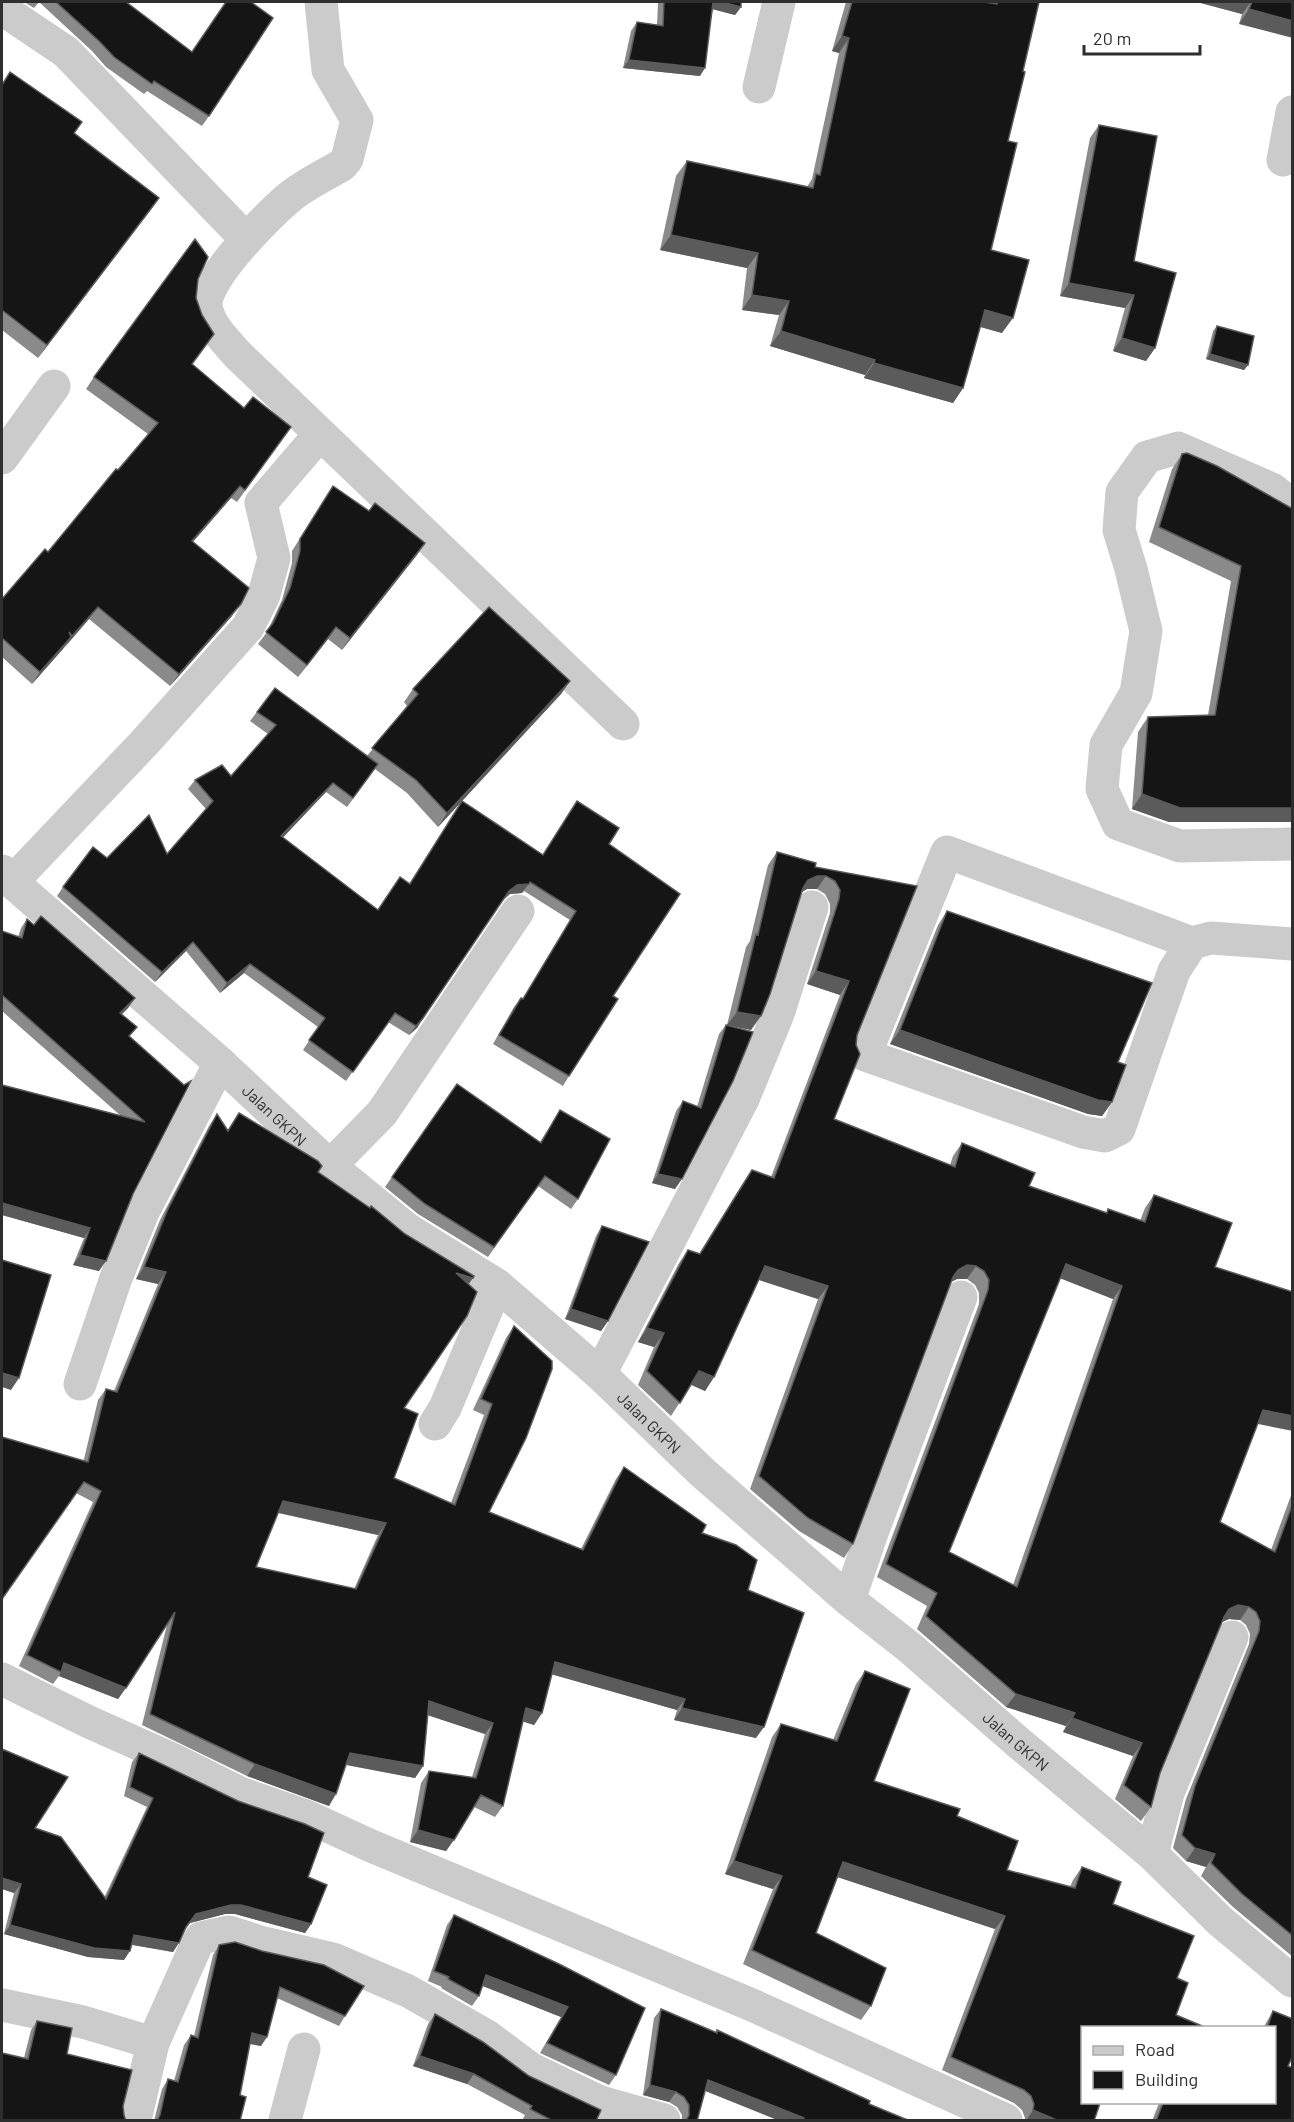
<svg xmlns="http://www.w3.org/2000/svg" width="1294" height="2122" font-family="Barlow,sans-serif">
<rect width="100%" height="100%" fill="#fff"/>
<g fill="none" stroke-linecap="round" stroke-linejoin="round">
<g stroke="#cbcbcb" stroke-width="33">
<path d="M321,2L328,70L357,120L347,159L342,165C325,175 306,184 291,196C270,213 203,280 206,306C209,326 226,341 238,355L623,724"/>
<path d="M2,9L66,52L246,239"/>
<path d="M759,87L779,2"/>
<path d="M1283,160L1292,112"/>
<path d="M2,458L54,386"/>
<path d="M1292,505L1272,489L1178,448L1147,457L1122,492L1119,530L1131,569L1146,631L1136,693L1106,745L1102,789L1118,824L1180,846L1292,844"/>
<path id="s1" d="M2,871L12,882L220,1063L330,1166L407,1229L497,1285L600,1374L703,1473L849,1600L909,1647L1020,1744L1152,1854L1220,1921L1292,1981"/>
<path d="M12,882L145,742L248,627L264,595L274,558L261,503L320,434"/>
<path d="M1192,943L1174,971L1119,1129L1105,1136L1083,1132L865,1055L947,852L1192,943L1211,938L1292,944"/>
<path d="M330,1166L382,1113L518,911"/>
<path d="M600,1374L743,1099L778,1014L812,907"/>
<path d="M80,1384L116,1278L143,1212L220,1063"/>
<path d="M435,1424L445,1408L497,1285"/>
<path d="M849,1600L873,1530L961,1297"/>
<path d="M2,1679L89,1722L172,1759L240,1793L306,1816L369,1845L752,2005L1006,2120"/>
<path d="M1152,1854L1168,1793L1232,1637"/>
<path d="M2,2005L83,2022L153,2043"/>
<path d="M135,2120L153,2043L196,1946L201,1938L229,1932L260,1942L333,1959L408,1991L487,2036L531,2069L600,2102L664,2120"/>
<path d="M285,2120L304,2049"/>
</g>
</g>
<g fill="#8a8a8a" fill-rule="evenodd">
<path d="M24,2H126L209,116L202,126L147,91L144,94L106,67L92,51L39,2L34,8Z"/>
<path d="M658,2H741V7L735,15L713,9L700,76L623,68L631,31L637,22L657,25Z"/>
<path d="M846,2H984L990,3V2H1039L1023,71L1008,141L991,250L1002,333L980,327L963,388L953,403L864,378L865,375L770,346L779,315L742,310L747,268L660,250L676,176L687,161L807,187L812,179L839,53L832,51Z"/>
<path d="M1197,2H1293L1239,24L1242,14Z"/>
<path d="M2,85L74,133L159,198L38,358L2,330Z"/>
<path d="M1099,125L1155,348L1146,361L1113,351L1125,308L1060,296L1090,138Z"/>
<path d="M198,279L192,364L244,408L291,427L237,502L231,498L193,542L232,616L170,686L89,619L32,684L2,657V599L48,552L148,434L86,389L94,377Z"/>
<path d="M1217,326L1248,365L1244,370L1206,359L1213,331Z"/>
<path d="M1182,454L1293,509V822H1169L1132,809L1138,732L1148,717L1208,715L1231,581L1149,542L1172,469Z"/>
<path d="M333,486L369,511L425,543L342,650L328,639L298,677L258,644L267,632L282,600L292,563V551Z"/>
<path d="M570,681L561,694L438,827L407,793L375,769L347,807L326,792L283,837L377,910L409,884L462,801L543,855L577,801L609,844L613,996L569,1076L563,1086L493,1044L514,1007L521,998L523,999L570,920L524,891L522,893L510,894L503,900L417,1028L409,1035L388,1022L346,1081L303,1050L318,1027L244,973L220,993L186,951L155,982L57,896L63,887L107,858L167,854L206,809L188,789L195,780L231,776L268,734L250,721L257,712L367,756L407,706L404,702L413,689Z"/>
<path d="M777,852L815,867L917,886L857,1035L834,1119L950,1165L953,1156L962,1143L1029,1186L1106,1213L1108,1209L1140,1221L1145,1208L1154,1195L1215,1267L1257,1424L1220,1522L1271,1550L1293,1490V1957L1233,1907L1201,1876L1206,1867L1186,1861L1173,1848L1186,1799L1249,1644L1250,1634L1246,1625L1240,1620L1229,1619L1222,1622L1160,1773L1151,1807L1141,1821L1115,1799L1133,1756L1063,1732L1066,1726L1006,1707L917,1629L927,1606L877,1577L979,1304V1293L975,1285L967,1279H957L951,1282L853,1544L844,1558L799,1531L750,1489L818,1299L759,1280L714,1377L705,1391L691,1385L671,1416L638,1385L654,1347L638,1342L679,1263L688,1250L699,1254L743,1183L752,1170L771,1177L840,995L807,984L830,913V904L825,894L817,889H807L802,892L751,1030L731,1026L675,1189L652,1183L676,1111L683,1101L697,1107L719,1034L726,1025H727L746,947L750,941L768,865ZM1060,1278L1113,1299L1013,1585L949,1552Z"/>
<path d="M947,911L1112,1102L1102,1116L1088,1114L890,1044L938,925Z"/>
<path d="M27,919L34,925L135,998L128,1008L122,1014L130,1037L184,1085L133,1194L99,1271L73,1265L84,1238L2,1215V1085L121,1116L2,1011V931L18,937L21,928Z"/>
<path d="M457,1084L540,1142L560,1110L578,1199L571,1209L538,1186L488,1257L418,1214L385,1187Z"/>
<path d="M239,1113L318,1172L405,1234L474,1276L468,1284L404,1408L394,1478L451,1503L484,1415L473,1410L506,1338L514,1326L489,1512L581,1549L616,1479L624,1467L702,1533L748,1590L756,1738L674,1720L677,1710L552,1674L542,1713L534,1725L523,1721L503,1806L495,1817L474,1807L446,1851L410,1842L421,1783L429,1771L472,1777L485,1734L428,1715L423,1766L415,1778L346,1765L329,1806L247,1776L142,1725L167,1625L118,1699L59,1676L53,1684L19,1666L93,1502L76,1493L98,1400L106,1389L114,1391L158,1284L136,1279L160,1220L209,1126L217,1114L228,1130ZM278,1513L378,1535L354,1589L256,1567Z"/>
<path d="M602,1226L608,1321L601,1331L565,1319L596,1236Z"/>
<path d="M865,1671L874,1781L957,1816L1007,1870L1070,1887L1073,1880L1082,1867L1113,1904L1083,2028L1094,2121H1024L1025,2118L1022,2110L1014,2103L942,2070L995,1929L838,1877L816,1933L871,2006L861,2020L743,1964L773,1889L725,1874L772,1737L781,1724L833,1740L856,1684Z"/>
<path d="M2,1749L35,1828L104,1898L147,1807L124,1796L132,1762L139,1753L308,1877L311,1924L305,1933L235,1914H225L190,1923L186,1929L173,1952L132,1945L124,1960L88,1957L4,1934L14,1893L2,1889Z"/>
<path d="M454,1915L559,1964L616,2075L609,2085L540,2053L561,2017L483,1986L479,1996L472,2006L441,1988L442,1987L428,1981L447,1925Z"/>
<path d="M219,1945L345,2016L339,2026L277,1998L261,2046L250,2044L240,2095V2121H154L162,2089L168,2079L174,2081L184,2045L191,2035L194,2036L213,1955Z"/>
<path d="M661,2009L716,2032L717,2030L869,2104L910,2121H780L705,2091L697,2121H682V2115L677,2107L669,2102L643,2095L654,2018Z"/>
<path d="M1273,2011L1288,2066L1293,2121H1152L1159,2103H1275V2028H1263Z"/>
<path d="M435,2014L529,2076L596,2121H527L523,2119L525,2115L467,2084L413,2066L428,2024Z"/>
<path d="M37,2021L67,2054L123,2106L124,2115L24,2058L31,2030Z"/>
</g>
<g fill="#5b5b5b">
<path d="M712,2H722L741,7L735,15L708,8Z"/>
<path d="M1197,2H1251L1242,14Z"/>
<path d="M1249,9L1293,21V38L1239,24Z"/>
<path d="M842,36L849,38L839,53L832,51Z"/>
<path d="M629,60L705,68L700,76L623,68Z"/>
<path d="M159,198L150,211L38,358L47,345Z"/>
<path d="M671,235L758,253L747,268L660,250Z"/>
<path d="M1069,283L1134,295L1125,308L1060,296Z"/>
<path d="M752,295L789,301L779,315L742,310Z"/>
<path d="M985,310L1013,318L1002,333L974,325Z"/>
<path d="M781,331L875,360L865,375L770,346Z"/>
<path d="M1122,338L1155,348L1146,361L1113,351Z"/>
<path d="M1210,354L1248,365L1244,370L1206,359Z"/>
<path d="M874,363L963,388L953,403L864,378Z"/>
<path d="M240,486L231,498L183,553L192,541Z"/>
<path d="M425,543L417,555L342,650L350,638Z"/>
<path d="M241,604L232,616L170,686L179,674Z"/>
<path d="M98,607L89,619L64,648L72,636Z"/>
<path d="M336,627L328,639L298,677L307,665Z"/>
<path d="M71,637L63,649L32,684L40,672Z"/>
<path d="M570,681L561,694L438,827L447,813Z"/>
<path d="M333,783L326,792L275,846L281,836Z"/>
<path d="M1142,794L1293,808V822H1169L1132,809Z"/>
<path d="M817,876H826L817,889H807L799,894L808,880Z"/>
<path d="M530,882L522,893L510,894L502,901L509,891L517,885Z"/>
<path d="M193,942L186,951L155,982L162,972Z"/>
<path d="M250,964L244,973L220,993L227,983Z"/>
<path d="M816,971L849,981L840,995L807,984Z"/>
<path d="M135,998L128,1008L114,1022L120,1013Z"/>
<path d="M737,1012L761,1016L751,1030L727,1025Z"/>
<path d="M423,1018L417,1028L409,1035L416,1026Z"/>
<path d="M900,1030L1112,1102L1102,1116L1088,1114L890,1044Z"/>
<path d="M658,1174L682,1179L675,1189L652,1183Z"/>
<path d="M2,1203L90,1228L84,1238L2,1215Z"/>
<path d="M80,1255L106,1261L99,1271L73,1265Z"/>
<path d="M1066,1264L1122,1286L1113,1299L1057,1277Z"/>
<path d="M967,1265L976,1266L967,1279H957L949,1283L958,1270Z"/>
<path d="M765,1266L828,1286L818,1299L756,1279Z"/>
<path d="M144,1267L166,1272L158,1284L136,1279Z"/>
<path d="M456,1273L473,1278L465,1289Z"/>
<path d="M571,1309L608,1321L601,1331L565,1319Z"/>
<path d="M647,1328L664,1333L654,1347L638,1342Z"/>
<path d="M699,1371L714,1377L705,1391L690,1384Z"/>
<path d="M2,1373L19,1378L11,1390L2,1387Z"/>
<path d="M1263,1410L1293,1416V1431L1253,1423Z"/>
<path d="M283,1501L386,1523L378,1535L275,1512Z"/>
<path d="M1238,1605L1249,1607L1240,1620L1229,1619L1220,1623L1229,1609Z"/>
<path d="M555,1662L685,1699L677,1710L547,1673Z"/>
<path d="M64,1663L126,1688L118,1699L59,1676L61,1672Z"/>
<path d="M1016,1694L1075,1713L1066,1726L1006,1707Z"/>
<path d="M429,1701L493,1723L485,1734L421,1713Z"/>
<path d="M526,1708L542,1713L534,1725L518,1720Z"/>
<path d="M682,1708L764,1727L756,1738L674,1720Z"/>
<path d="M1072,1718L1142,1743L1133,1756L1063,1732Z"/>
<path d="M350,1753L423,1766L415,1778L342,1764Z"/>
<path d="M255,1764L336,1794L329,1806L247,1776Z"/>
<path d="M418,1830L454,1840L446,1851L410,1842Z"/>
<path d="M1195,1848L1215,1854L1206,1867L1186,1861Z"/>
<path d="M734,1861L782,1876L773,1889L725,1874Z"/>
<path d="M843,1862L1005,1916L995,1929L834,1876Z"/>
<path d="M2,1878L21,1884L14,1893L2,1889Z"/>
<path d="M231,1905H241L311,1924L305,1933L235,1914H225L190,1923L196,1914Z"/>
<path d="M10,1925L130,1951L124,1960L88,1957L4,1934Z"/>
<path d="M134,1935L179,1943L173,1952L128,1944Z"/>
<path d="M486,1975L568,2007L561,2017L480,1985Z"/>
<path d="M252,2033L267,2037L261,2046L246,2043Z"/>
<path d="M420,2056L474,2074L467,2084L413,2066Z"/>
<path d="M708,2080L804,2118L802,2121H780L701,2089Z"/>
<path d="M650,2085L676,2092L669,2102L643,2095Z"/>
<path d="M1033,2110L1059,2121H1026Z"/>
</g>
<g fill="#151515" stroke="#5b5b5b" stroke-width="1.5" fill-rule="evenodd">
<path d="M56,2H126L192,52L226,2H251L273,18L209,116L154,81L152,84L114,57L99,41Z"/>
<path d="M664,2H713L705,68L629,60L637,22L663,26Z"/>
<path d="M722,2H741V7Z"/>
<path d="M852,2H984L997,4L998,2H1039L1023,71L1025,72L1008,141L1017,143L991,250L1029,260L1013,318L985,310L963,388L874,363L875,360L781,331L789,301L752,295L758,253L671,235L687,161L813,188L816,174L820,175L849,38L842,36Z"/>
<path d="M1252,2H1293V21L1249,9Z"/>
<path d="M10,72L82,122L74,133L159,198L47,345L2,310V85Z"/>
<path d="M1099,125L1157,136L1134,261L1176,273L1155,348L1122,338L1134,295L1069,283Z"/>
<path d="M195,239L208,257L198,279L196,298L202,315L214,334L192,364L244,408L253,397L291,427L245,490L240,486L192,541L249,588L241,604L179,674L98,607L72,636L69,632L71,637L40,672L2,638V599L45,549L48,552L116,469L118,470L158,423L94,377Z"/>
<path d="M1217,326L1254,336L1248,365L1210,354Z"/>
<path d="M1187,453L1217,466L1293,509V808H1180L1142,794L1148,717L1215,715L1241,566L1159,527L1182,454Z"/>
<path d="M333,486L369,511L375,503L425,543L350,638L336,627L307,665L266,632L273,623L290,588L300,551V539Z"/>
<path d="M489,607L570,681L447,813L416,780L372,748L418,694L413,689Z"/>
<path d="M275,688L378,764L353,798L333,783L281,836L378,910L400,877L410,884L462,801L543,855L577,801L619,828L609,844L680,894L613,996L618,999L569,1076L499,1035L521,998L523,999L576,911L530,882L529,884L517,885L509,891L423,1018L416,1026L395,1013L353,1072L309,1040L325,1018L250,964L227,983L193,942L162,972L63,887L93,847L107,858L149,815L167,854L213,801L195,780L222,765L231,776L276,725L257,712Z"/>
<path d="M777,852L816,863L815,867L917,886L857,1035L856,1045L860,1054L834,1119L955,1167L962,1143L1035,1173L1029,1186L1107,1213L1108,1209L1145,1222L1154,1195L1232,1223L1215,1267L1293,1292V1416L1263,1410L1220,1522L1275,1552L1293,1503V1936L1242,1894L1211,1863L1215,1854L1195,1848L1182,1835L1195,1786L1259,1631L1260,1621L1256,1612L1249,1607L1238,1605L1229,1609L1224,1617L1160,1773L1151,1807L1124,1785L1142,1743L1072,1718L1075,1713L1016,1694L926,1616L937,1593L886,1564L988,1290L989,1280L984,1271L976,1266L967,1265L958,1270L953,1277L853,1544L808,1518L759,1476L828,1286L765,1266L714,1377L699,1371L680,1403L647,1371L664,1333L647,1328L688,1250L700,1254L752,1170L774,1178L849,981L816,971L839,899L840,890L835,881L826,876H817L808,880L803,888L770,994L761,1016L737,1012L756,934L758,935ZM1066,1264L1122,1286L1017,1587L949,1552Z"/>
<path d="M947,911L1152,983L1118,1062L1126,1065L1112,1102L1098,1100L900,1030Z"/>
<path d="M41,916L135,998L120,1013L137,1027L129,1036L184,1085L191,1081L133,1194L106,1261L80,1255L90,1228L2,1203V1085L145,1122L2,995V931L22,938L27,919L34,925Z"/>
<path d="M726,1025L753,1032L733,1081L682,1179L658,1174L683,1101L701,1108Z"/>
<path d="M457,1084L541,1143L560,1110L610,1139L578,1199L545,1176L494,1247L425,1204L392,1177Z"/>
<path d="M239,1113L318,1161L322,1166L318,1172L370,1208L371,1206L405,1234L474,1276L473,1278L456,1273L477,1292L467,1316L404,1408L418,1414L394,1478L455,1505L492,1404L481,1399L514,1326L552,1361V1369L526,1438L489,1512L583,1550L624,1467L706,1525L702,1533L736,1545L757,1560L748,1590L804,1613L764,1727L682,1708L685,1699L555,1662L542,1713L526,1708L503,1806L481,1795L454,1840L418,1830L429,1771L476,1778L493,1723L429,1701L423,1766L350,1753L336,1794L255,1764L150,1714L175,1612L126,1688L64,1663L61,1672L27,1655L101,1491L84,1482L2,1599V1437L88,1462L106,1389L117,1392L166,1272L144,1267L168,1209L217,1114L228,1131ZM283,1501L386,1523L356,1589L256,1567Z"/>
<path d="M602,1226L649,1242L608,1321L571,1309Z"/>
<path d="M2,1260L51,1275L19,1378L2,1373Z"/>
<path d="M865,1671L910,1689L874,1781L960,1809L957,1816L1018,1841L1007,1870L1075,1888L1082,1867L1121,1882L1113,1904L1194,1936L1177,1978L1188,1983L1176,2015L1207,2028H1083V2103H1100L1094,2121H1059L1033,2110L1034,2104L1031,2096L1024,2090L951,2057L1005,1916L843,1862L816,1933L886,1968L871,2006L752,1950L782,1876L734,1861L781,1724L837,1741Z"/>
<path d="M2,1749L68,1777L35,1828L61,1837L106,1899L153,1798L130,1787L139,1753L238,1801L305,1824L324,1833L308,1877L327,1885L311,1924L241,1905H231L196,1914L186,1927L179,1943L134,1935L130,1951L94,1948L10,1925L21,1884L2,1878Z"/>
<path d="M454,1915L559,1964L645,2008L616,2075L547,2043L568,2007L486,1975L479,1996L448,1979L449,1977L434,1971Z"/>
<path d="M235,1942L262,1951L324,1965L364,1986L345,2016L280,1987L267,2037L252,2033L240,2095L246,2097L240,2121H157L160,2115L168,2079L178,2082L191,2035L198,2038L219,1945Z"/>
<path d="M661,2009L717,2033V2030L870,2101L869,2104L910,2121H803L804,2118L708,2080L697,2121H686L689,2115V2105L684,2097L676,2092L650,2085Z"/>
<path d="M1273,2011L1293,2019V2055L1288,2066L1293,2068V2121H1156L1163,2103H1275V2028H1267Z"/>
<path d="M435,2014L483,2042L529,2076L601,2110L596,2121H553L530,2109L532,2106L474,2074L420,2056Z"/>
<path d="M37,2021L72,2028L67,2054L132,2070L123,2106L124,2115L126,2121H2V2053L28,2059Z"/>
</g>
<g text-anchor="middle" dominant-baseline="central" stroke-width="6" stroke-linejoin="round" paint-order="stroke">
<g font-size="16" fill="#2e2e2e" stroke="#fff">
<text stroke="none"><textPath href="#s1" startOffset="366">Jalan GKPN</textPath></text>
<text stroke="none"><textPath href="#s1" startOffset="852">Jalan GKPN</textPath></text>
<text stroke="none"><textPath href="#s1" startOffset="1338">Jalan GKPN</textPath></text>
</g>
</g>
<rect width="1294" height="2122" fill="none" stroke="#2e2e2e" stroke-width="6"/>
<rect x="1081" y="2026" width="195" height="78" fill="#ffffff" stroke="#ababab" stroke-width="1.5"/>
<rect x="1093" y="2046" width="30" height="9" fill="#cbcbcb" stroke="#ababab" stroke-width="1.5"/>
<text x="1135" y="2056" font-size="18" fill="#2e2e2e">Road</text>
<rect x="1093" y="2071" width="30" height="18" fill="#151515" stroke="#ababab" stroke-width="1.5"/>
<text x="1135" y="2086" font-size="18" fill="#2e2e2e">Building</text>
<path d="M1084 45v9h116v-9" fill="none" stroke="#2e2e2e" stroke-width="3"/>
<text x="1093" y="45" font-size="18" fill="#2e2e2e" stroke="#ffffff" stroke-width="4.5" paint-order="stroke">20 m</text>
</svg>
